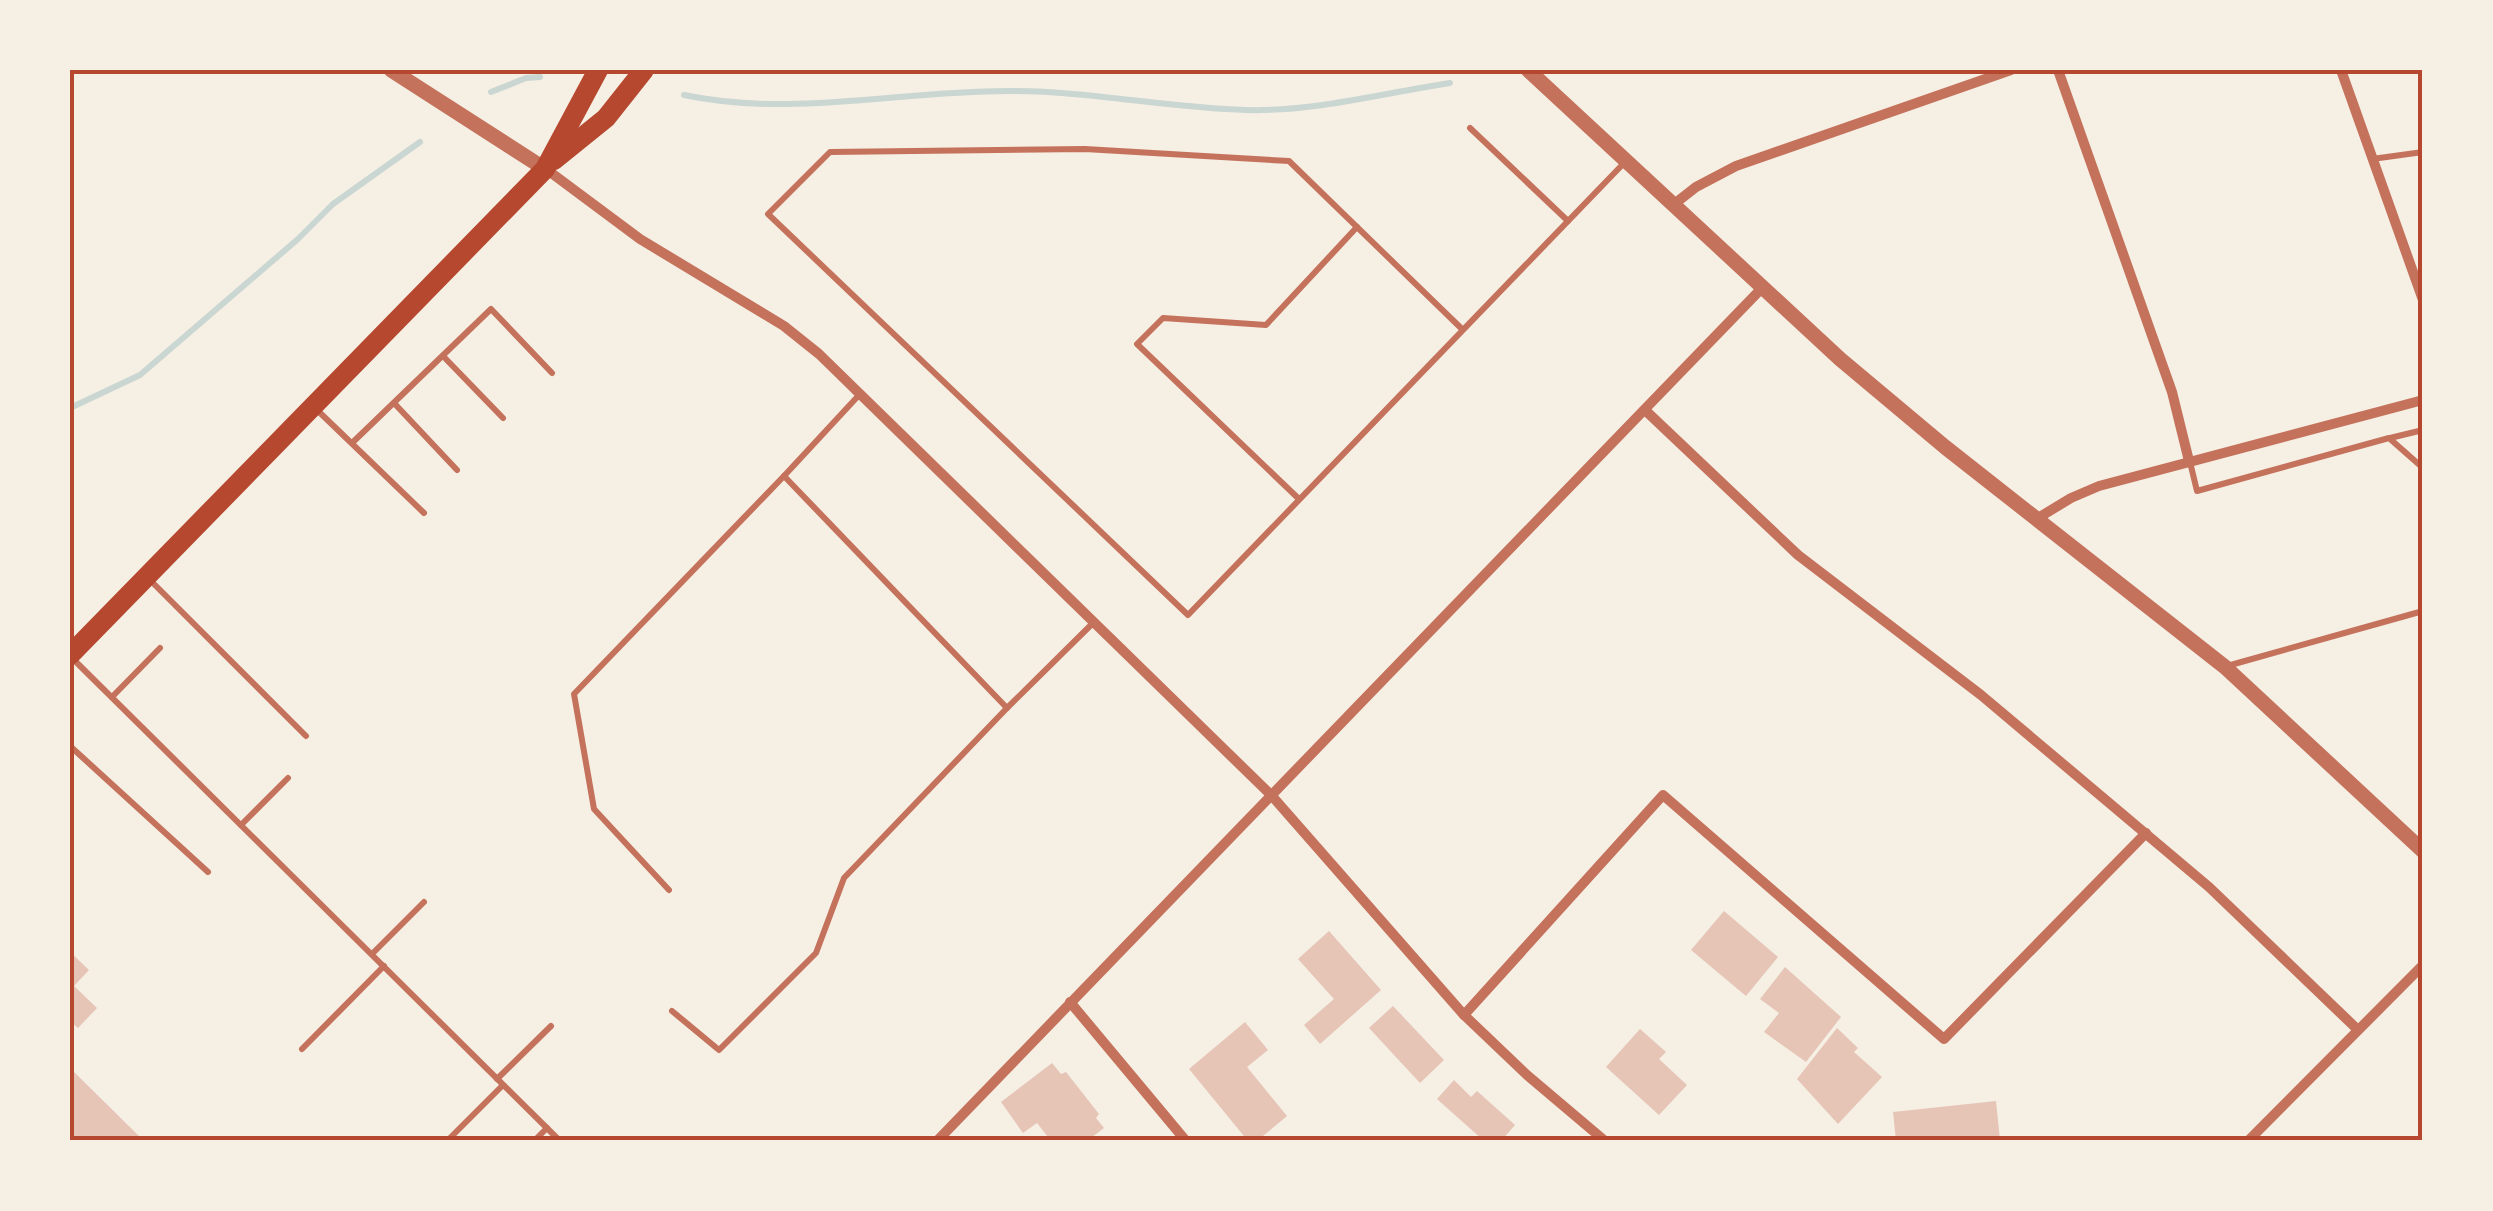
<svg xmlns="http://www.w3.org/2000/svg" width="2493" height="1211" font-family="'Asap Condensed',sans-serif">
<rect width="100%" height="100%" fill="#f6efe4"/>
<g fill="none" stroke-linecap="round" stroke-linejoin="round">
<g stroke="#c9d6d2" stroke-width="6">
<path d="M491,92L526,78L540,77"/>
<path d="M684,95C792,118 903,90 1011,91C1090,91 1167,108 1246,110C1313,112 1384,93 1450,83"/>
<path d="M70,408L140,375L298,239L333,204L420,142"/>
</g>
</g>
<g fill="#e6c5b7">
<path d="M1724,911L1778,957L1746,996L1691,950Z"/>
<path d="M1329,931L1381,990L1320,1044L1304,1025L1334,999L1298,959Z"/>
<path d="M70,952L89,970L74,986L97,1008L78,1028L70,1021Z"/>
<path d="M1785,967L1841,1017L1806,1062L1764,1032L1779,1013L1760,999Z"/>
<path d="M1393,1006L1444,1060L1420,1083L1369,1028Z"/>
<path d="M1245,1022L1268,1050L1247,1067L1287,1116L1257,1141H1248L1189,1069Z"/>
<path d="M1837,1028L1858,1048L1854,1052L1882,1077L1838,1124L1797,1079Z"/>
<path d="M1640,1029L1666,1052L1659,1059L1687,1085L1659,1115L1606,1067Z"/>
<path d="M1052,1063L1061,1074L1066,1072L1099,1114L1096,1118L1104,1128L1087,1141H1051L1037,1123L1023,1133L1001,1102Z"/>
<path d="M70,1068L144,1141H70Z"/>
<path d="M1454,1080L1471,1097L1477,1091L1515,1125L1501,1141H1484L1437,1099Z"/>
<path d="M1996,1101L2000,1140L1896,1141L1893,1112Z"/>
</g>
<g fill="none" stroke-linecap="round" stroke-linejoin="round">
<g stroke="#c5725c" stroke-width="6">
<path d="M1470,128L1568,221"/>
<path d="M2372,159L2423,152"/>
<path d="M1463,330L1289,161L1085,149L830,152L768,214L1188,615L1625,162"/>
<path d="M443,356L503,418"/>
<path d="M860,394L784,476L1007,708L1093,623"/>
<path d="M394,403L457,470"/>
<path d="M315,408L424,513"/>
<path d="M2390,438L2423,430"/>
<path d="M352,443L491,309L552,373"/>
<path d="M2190,462L2197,491L2389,438L2423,468"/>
<path d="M1299,499L1137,344L1163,318L1266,325L1357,227"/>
<path d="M148,578L306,736"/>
<path d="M71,657L560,1141"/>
<path d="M2227,666L2423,611"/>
<path d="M112,697L160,648"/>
<path d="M70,746L208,872"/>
<path d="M241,825L288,778"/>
<path d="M669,890L594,809L574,694L784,476"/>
<path d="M372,954L424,902"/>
<path d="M672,1011L719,1050L816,953L844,878L1007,708"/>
<path d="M302,1049L384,966"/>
<path d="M497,1079L551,1026"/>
<path d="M447,1141L503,1085"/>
<path d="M534,1141L547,1128"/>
</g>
<g stroke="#c5725c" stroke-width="10">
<path d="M2058,70L2172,392L2189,461"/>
<path d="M2341,70L2423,300"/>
<path d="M546,169L640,239L784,326L819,354L1272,796L1464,1015L1527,1075L1605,1141"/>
<path d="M1673,205L1696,187L1736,166L2011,70"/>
<path d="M1646,411L1798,555L1981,695L2209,887L2357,1029"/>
<path d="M2038,518L2071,498L2099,486L2423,400"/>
<path d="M1070,1002L1186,1141"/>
<path d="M1464,1015L1663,795L1944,1039L2146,833"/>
<path d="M937,1141L1762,288"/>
<path d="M2248,1141L2423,965"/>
</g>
<g stroke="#c5725c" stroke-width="15">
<path d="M391,70L545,169"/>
<path d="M1528,70L1840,359L1945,447L2225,667L2423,851"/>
</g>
<g stroke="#b5482f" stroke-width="20">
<path d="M554,160L606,118L644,70"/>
<path d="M70,655L545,169L598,70"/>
</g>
</g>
<rect width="2493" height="1211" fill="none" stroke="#f6efe4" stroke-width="145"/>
<rect x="72" y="72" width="2348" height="1066" fill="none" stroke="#b5482f" stroke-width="4"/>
</svg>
